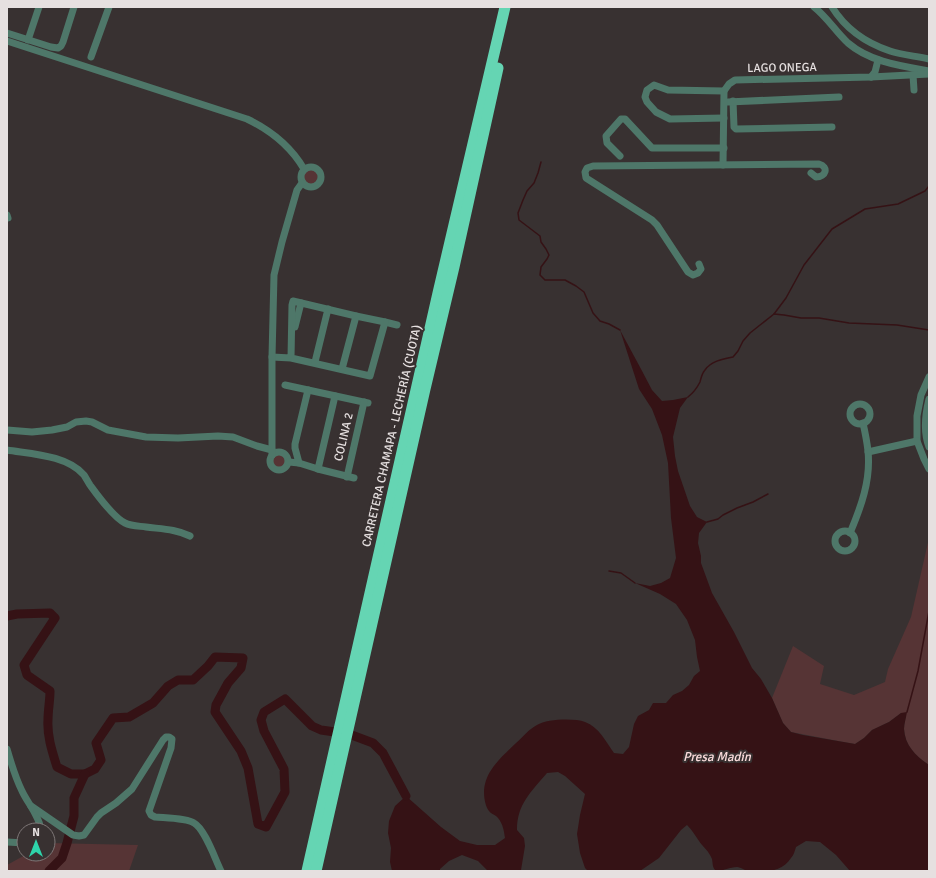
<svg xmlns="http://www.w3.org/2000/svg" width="936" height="878" font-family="Signika,sans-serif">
<rect width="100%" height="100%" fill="#383131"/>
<g fill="#563435">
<circle cx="310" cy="177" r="8"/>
<circle cx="280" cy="462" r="8"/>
<path d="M929,538V765C916,756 905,746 904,729C904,724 906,718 906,713H901L889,722L872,730L864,738L855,744L838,741L791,732L783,723L772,698L793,646L824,666L820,684L854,695L885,682L888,669L911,617Z"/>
<path d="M48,843L138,845L129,871H7V865L27,854H48Z"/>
</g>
<path fill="#351215" d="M620,330L641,369L652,390L662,401L673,400L688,397L680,408L673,437L675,456L678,471L690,506L697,517L707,522L699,533L698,543L701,556V563L712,593L734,632L752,668L761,679L772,698L783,723L791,732L803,735L855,744L864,738L872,730L889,722L901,713L907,712C906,718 904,724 904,729C905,746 916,756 929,765V871H850L836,855L820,842L806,841L796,847C795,850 794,855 791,858C781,873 765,872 749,871C745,871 741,867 737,867C730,867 723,871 716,871C712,867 713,864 712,859C709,851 703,847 699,841C695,835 692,830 687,825L681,830L659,858L640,871H588L585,868L580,853L577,834L580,815L585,794L565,776L558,772L547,773C531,792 517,804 517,830L524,838L525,846L521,870L519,871H488L478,861L462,855L449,861L440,869V871H392L390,862L391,848L388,833L389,821L395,806L406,796L441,827L460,841L477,845H495L505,838C504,831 503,824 498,818C496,815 491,814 489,811C484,805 483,791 485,784C489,767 504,755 516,743C523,737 529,729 537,725C547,719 574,718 585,722C599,727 606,742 614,753L623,754L629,747L634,724L638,716L649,710L653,703H666L673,695L682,691L689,685L694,676L700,671L697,657L695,640L687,620L676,604L660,594L635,583L650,586L661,583L670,578L676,558L671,518L668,463L662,435L652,409L639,389Z"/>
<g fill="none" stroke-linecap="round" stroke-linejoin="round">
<g stroke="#351215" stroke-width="1.5">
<path d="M541,162L538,173L534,183L527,191L523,200L518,213L519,220L540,236L541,242L546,249L549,255L547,259L541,267L540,275L545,280H565L576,286L584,292L593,313L600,321L609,324L620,330"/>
<path d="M774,314L784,315L801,318H819L849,323L897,325L929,330"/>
<path d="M688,397C693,393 697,388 700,382C701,378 702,373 705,370C711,361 723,359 733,357L738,351L743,341L750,333L774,314L786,298L804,265L832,229L865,209L898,204L925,191L929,186"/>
<path d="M707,522L718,519L723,515L737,508L753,502L768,494"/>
<path d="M609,571L621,573L635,583"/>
<path d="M907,712L918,671L929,611"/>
</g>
<g stroke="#351215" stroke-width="9">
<path d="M7,616L17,614L50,613L55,618L24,665L27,675L50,691C50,701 48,710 48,720C47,736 52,751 57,767L71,774H85L95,769L101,760L96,743L113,718L129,717L153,703L168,686L178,680H193L208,666L215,657L243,658L241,668L228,683L216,705L215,712L241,751L248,768L258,824L266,827L285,792L284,769L264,731L261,720L264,712L285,699L312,726L321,730L349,734L373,743L383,753L406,796"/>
<path d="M49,871L62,858L67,843L74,816V798L85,774"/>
</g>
<g stroke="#4e7769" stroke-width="7">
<path d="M814,7C827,17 836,32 848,43C870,62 901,66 929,71"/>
<path d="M832,7C845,28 866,43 890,51C902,55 916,56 929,59"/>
<path d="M7,33L51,47L58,48L61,46L63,42L74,7"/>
<path d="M28,40L39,7"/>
<path d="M7,41L247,119C270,130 291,147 304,169"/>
<path d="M91,57L109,7"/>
<path d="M913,75L914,90"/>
<path d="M871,77L875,72L878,60"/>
<path d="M724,91L668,90L654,85L647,90L645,97L647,102L656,112L670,119L724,118"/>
<path d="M733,101L734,127L736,129L832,127"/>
<path d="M728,102L839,97"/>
<path d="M620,156L607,143L606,136L621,119H625L652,148H724"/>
<path d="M723,165L724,91L729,84L735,80L871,77L929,74"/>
<circle cx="311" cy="177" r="10"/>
<path d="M7,215L8,218"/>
<path d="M699,264L701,269L698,273L693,275L688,272L657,225L652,220L586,178L585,172L587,168L593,166L819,164C829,167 826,177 816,177L811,173"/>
<path d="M385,322L397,325"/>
<path d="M295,327L301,303"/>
<path d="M272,357L291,358L370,376L385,322L356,316L293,301L292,305L291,358"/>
<path d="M315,362L328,309"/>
<path d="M342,369L356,316"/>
<path d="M929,377L921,395L917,416V441L924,459L929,469"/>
<path d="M285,385L368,403"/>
<path d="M929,399C925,415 923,431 929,447"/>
<circle cx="860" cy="414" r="10"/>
<path d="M7,430L32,432L52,430L67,427L76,422L86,421L92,422L108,430L146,437L178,438L218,436L233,437L257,446L272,450"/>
<path d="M7,450C31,454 67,455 84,475C86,478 88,482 90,485C98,496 113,517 125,523C131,526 139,526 146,527C161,529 176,529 190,536"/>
<circle cx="279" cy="461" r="9"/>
<path d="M868,452L917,441"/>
<path d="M272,455V357L274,275L282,242L297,190L302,183"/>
<path d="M289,462L299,463L318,469L335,396"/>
<path d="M299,463L295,448V444L308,390"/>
<path d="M318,469L354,478"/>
<path d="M347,477L364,402"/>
<circle cx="845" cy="541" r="10"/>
<path d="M850,533C861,507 871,480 868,451C867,442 865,432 863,423"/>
<path d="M7,749C11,763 15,777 22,791C28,804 39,815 41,830"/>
<path d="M31,806L73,835L79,836L84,835L97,817L101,813L116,803L132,789L163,740L166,737H169L172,739L171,748L149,811L151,815L155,817C165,818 186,818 194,823C205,829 215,859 221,871"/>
<path d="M7,842L24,843"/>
</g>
<g stroke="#65d5b3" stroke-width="11">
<path d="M307,871L438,293L505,7"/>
<path d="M316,871L425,389L454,267L498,68"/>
</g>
</g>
<g text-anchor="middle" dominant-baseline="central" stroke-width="4" stroke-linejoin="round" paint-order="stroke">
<g font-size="12" fill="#e6e0e0" stroke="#383131">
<text transform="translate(782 68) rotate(-1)">LAGO ONEGA</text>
<text transform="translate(392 436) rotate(-77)">CARRETERA CHAMAPA - LECHERÍA (CUOTA)</text>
<text transform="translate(344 437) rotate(-77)">COLINA 2</text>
</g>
<g font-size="13" font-style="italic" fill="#fbdcdc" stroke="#383131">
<text x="717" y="757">Presa Madín</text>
</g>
</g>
<rect width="936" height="878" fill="none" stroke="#e6e0e0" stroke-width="16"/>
<g transform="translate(36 842)"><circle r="19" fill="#383131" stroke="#7e7777"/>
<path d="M0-3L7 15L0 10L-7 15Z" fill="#2ed4ab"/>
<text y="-6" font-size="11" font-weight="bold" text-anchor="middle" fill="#e6e0e0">N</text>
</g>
</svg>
